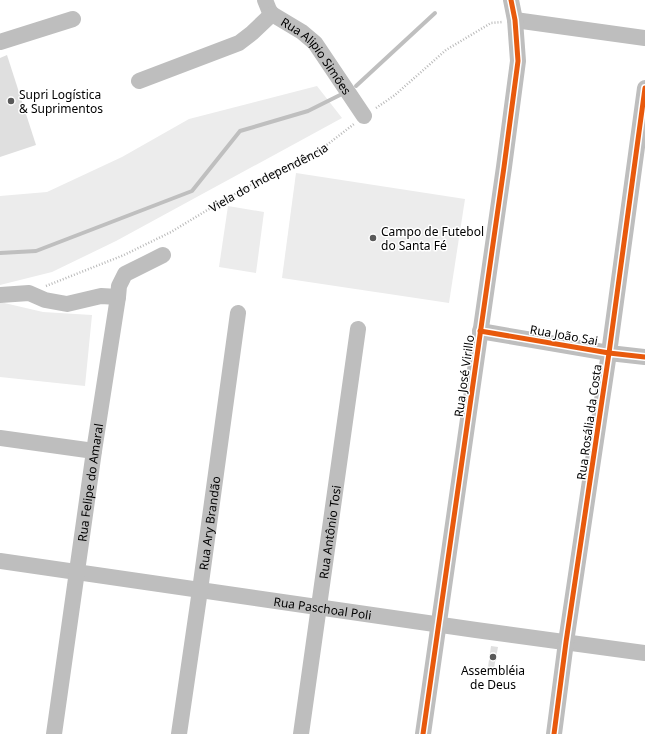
<svg xmlns="http://www.w3.org/2000/svg" width="645" height="734" font-family="'Noto Sans',sans-serif">
<rect width="100%" height="100%" fill="#fff"/>
<g fill="#ececec">
<path d="M317,86L342,118L116,241L52,272L0,285V196L47,192L122,157L189,119Z"/>
<path d="M296,173L465,199L449,303L282,278Z"/>
<path d="M228,206L264,212L256,273L219,267Z"/>
<path d="M0,302L43,312L92,315L85,386L0,377Z"/>
</g>
<g fill="none" stroke-linecap="round" stroke-linejoin="round">
<g stroke="#bfbfbf" stroke-width="4">
<path d="M356,86L435,13"/>
<path d="M0,253L36,251L192,191L240,131L308,111L340,95"/>
</g>
</g>
<g fill="#dfdfdf">
<path d="M7,55L36,145L0,157V58Z"/>
<path d="M491,646L498,647L494,668L488,667Z"/>
</g>
<g fill="none" stroke-linecap="round" stroke-linejoin="round">
<g stroke="#b9b9b9" stroke-width="2.5" stroke-dasharray="1 2" stroke-linecap="butt">
<path d="M376,108L395,95L446,50L491,23L502,22"/>
<path id="s1" d="M46,286L124,255L171,232L224,200L267,176L319,151L354,124"/>
</g>
<g stroke="#bebebe" stroke-width="16">
<path id="s2" d="M265,0L269,10L272,14L302,32L315,43L364,116"/>
<path d="M515,20L645,38"/>
<path d="M0,42L73,19"/>
<path d="M139,81L239,43L252,33L272,14"/>
<path d="M0,295L29,293L45,300L67,304L101,296L118,297"/>
<path d="M480,331L609,353L645,357"/>
<path d="M0,438L94,451"/>
<path id="s3" d="M0,561L476,630L645,653"/>
<path id="s4" d="M54,734L94,451L118,297L119,286L125,274L163,255"/>
<path id="s5" d="M179,734L200,590L238,313"/>
<path id="s6" d="M301,734L358,329"/>
<path d="M423,734L504,167L518,61L515,20L511,0"/>
<path d="M554,734L566,642L609,353L645,88"/>
</g>
<defs>
<g id="cycleway">
<path d="M480,331L609,353L645,357"/>
<path d="M423,734L504,167L518,61L515,20L511,0"/>
<path d="M554,734L566,642L609,353L645,88"/>
</g>
</defs>
<use href="#cycleway" stroke="#fff" stroke-width="8"/>
<use href="#cycleway" stroke="#e8590c" stroke-width="5"/>
</g>
<g fill="#595959" stroke="#fff" stroke-width="1.5">
<circle cx="11" cy="101" r="4"/>
<circle cx="373" cy="238" r="4"/>
<circle cx="493" cy="657" r="4"/>
</g>
<g text-anchor="middle" dominant-baseline="central" stroke-width="3" stroke-linejoin="round" paint-order="stroke">
<g font-size="12" fill="#000" stroke="#fff">
<text stroke="none"><textPath href="#s2" startOffset="78">Rua Alipio Simões</textPath></text>
<text stroke="none"><textPath href="#s1" startOffset="248">Viela do Independência</textPath></text>
<text transform="translate(564 335) rotate(10)">Rua João Sai</text>
<text transform="translate(464 376) rotate(-82)">Rua José Virillo</text>
<text transform="translate(589 422) rotate(-82)">Rua Rosália da Costa</text>
<text stroke="none"><textPath href="#s4" startOffset="254">Rua Felipe do Amaral</textPath></text>
<text stroke="none"><textPath href="#s5" startOffset="213">Rua Ary Brandão</textPath></text>
<text stroke="none"><textPath href="#s6" startOffset="204">Rua Antônio Tosi</textPath></text>
<text stroke="none"><textPath href="#s3" startOffset="326">Rua Paschoal Poli</textPath></text>
</g>
<g font-size="12" fill="#000" stroke="#fff" text-anchor="start">
<text x="19" y="94">Supri Logística<tspan x="19" dy="14">&amp; Suprimentos</tspan></text>
<text x="381" y="231">Campo de Futebol<tspan x="381" dy="14">do Santa Fé</tspan></text>
<text x="493" y="670" text-anchor="middle">Assembléia<tspan x="493" dy="14">de Deus</tspan></text>
</g>
</g>
</svg>
